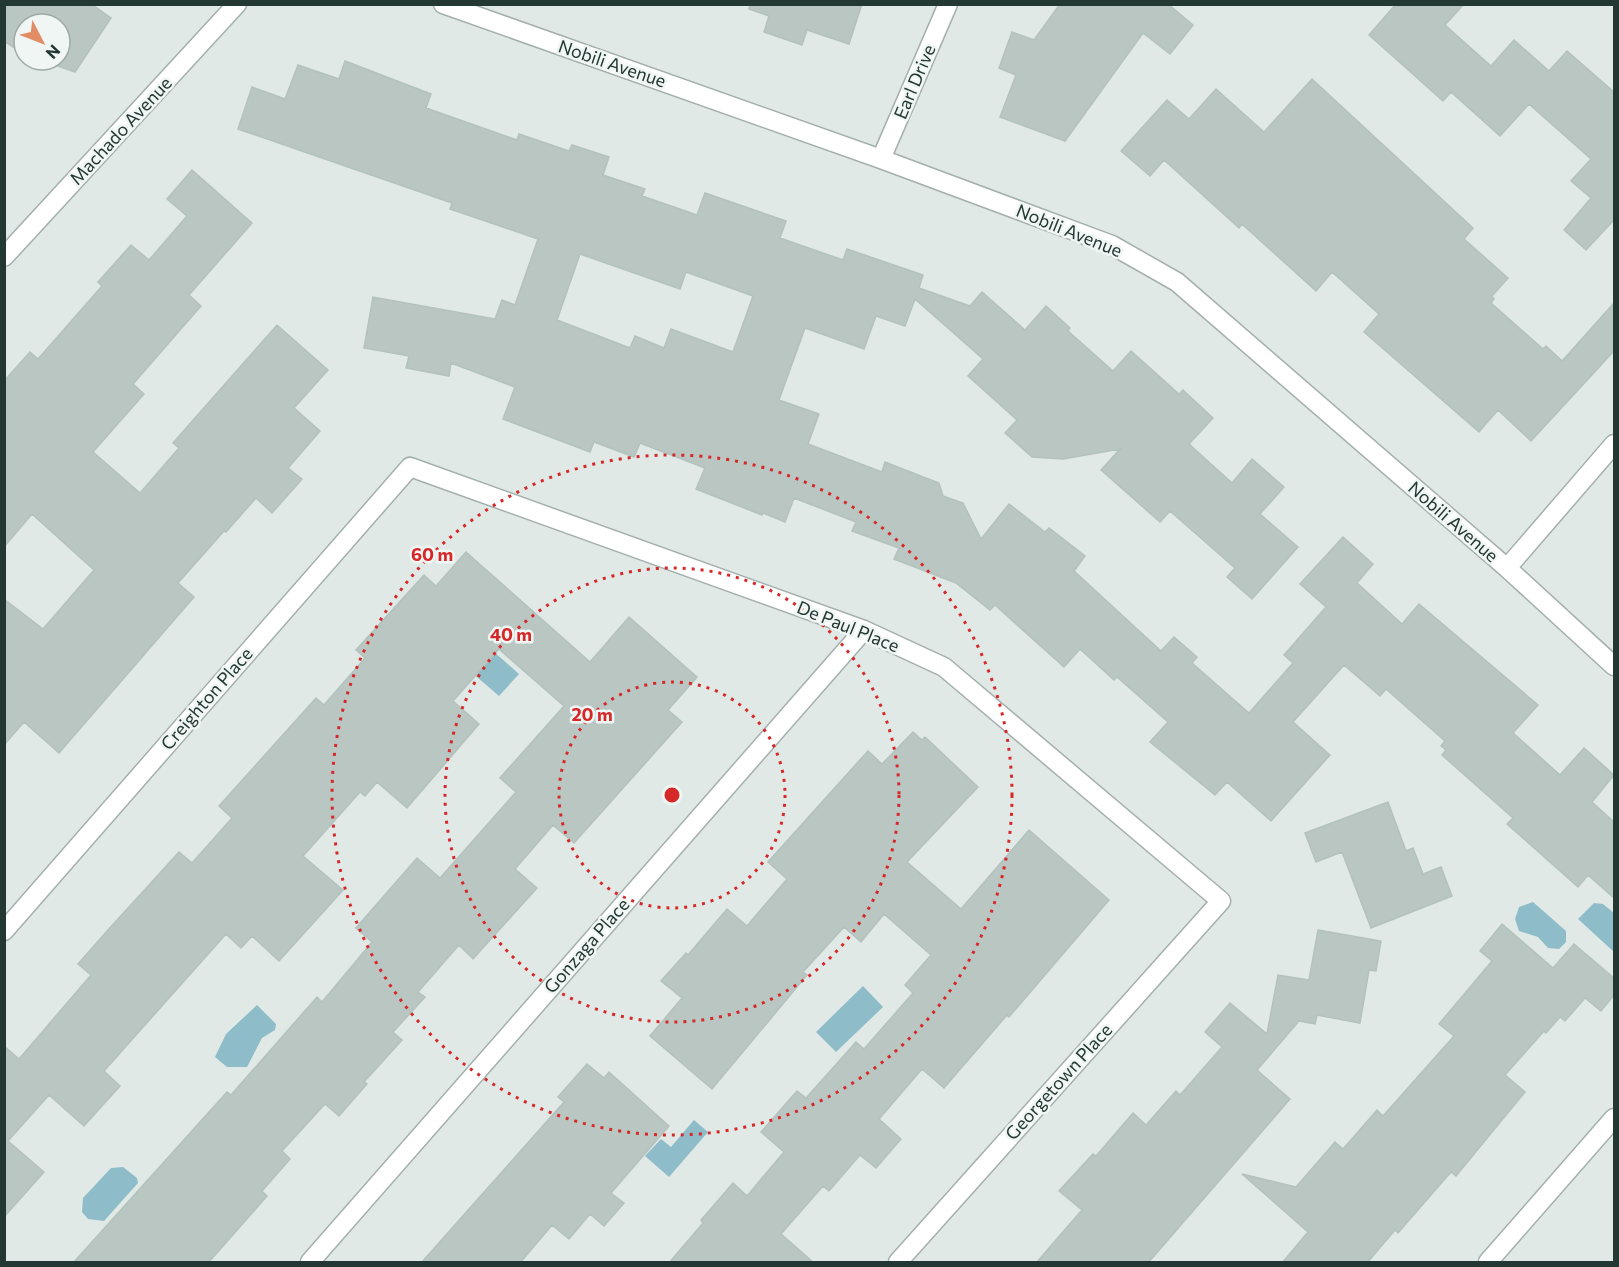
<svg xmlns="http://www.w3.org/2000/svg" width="1619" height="1267" viewBox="0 0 1619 1267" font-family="Commissioner,sans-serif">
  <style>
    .water { fill: #8ebcc9 }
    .building { fill: #b9c6c2; stroke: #b3c2bd; stroke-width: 1.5; fill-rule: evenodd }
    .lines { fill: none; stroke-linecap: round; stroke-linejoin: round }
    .street-casing { stroke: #a4b0ad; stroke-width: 21 }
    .street { stroke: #fff; stroke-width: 18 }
    .ring { fill: none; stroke: #d62828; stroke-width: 3; stroke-dasharray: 3 6 }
    .labels { text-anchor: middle; stroke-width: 5; stroke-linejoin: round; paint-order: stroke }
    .street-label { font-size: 18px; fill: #233733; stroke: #f0f6f3 }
    .centre { fill: #d62828; stroke: #f0f6f3; stroke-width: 3 }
    .ring-label { font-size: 18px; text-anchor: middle; font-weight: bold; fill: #d62828; stroke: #f0f6f3; stroke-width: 5; stroke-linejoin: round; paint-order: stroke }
  </style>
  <rect width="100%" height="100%" fill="#e0e9e6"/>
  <!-- water -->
  <path class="water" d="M 477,637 L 519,674 L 499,696 L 455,658 Z
    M 1533,902 L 1566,931 L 1566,942 L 1559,949 L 1548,948 L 1538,937 L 1519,931 L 1515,919 L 1519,907 Z
    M 1594,903 L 1603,904 L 1614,913 L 1614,952 L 1578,919 Z
    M 863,986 L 883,1007 L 836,1052 L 816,1032 Z
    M 257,1005 L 276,1024 L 275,1030 L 262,1038 L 247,1067 L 227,1067 L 215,1057 L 226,1034 Z
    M 694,1120 L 708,1132 L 669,1177 L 645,1156 L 661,1139 L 671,1147 Z
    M 123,1167 L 137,1178 L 138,1183 L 104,1221 L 88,1219 L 82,1212 L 83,1198 L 111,1168 Z"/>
  <!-- building -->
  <path class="building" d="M 4,4 L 91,4 L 111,18 L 75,72 L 41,60 L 60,60 L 60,24 L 24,24 L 24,54 L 4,41 Z
    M 750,4 L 862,4 L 849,44 L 807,30 L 802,45 L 764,32 L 769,16 L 749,9 Z
    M 1060,4 L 1168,4 L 1193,25 L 1170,54 L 1143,33 L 1065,141 L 1000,117 L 1016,75 L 999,68 L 1012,32 L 1034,40 Z
    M 1396,4 L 1464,4 L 1445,25 L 1491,66 L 1514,40 L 1549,71 L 1567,51 L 1614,92 L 1614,220 L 1586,250 L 1564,230 L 1591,198 L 1571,181 L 1591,159 L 1529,104 L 1500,136 L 1451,92 L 1443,101 L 1369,35 Z
    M 345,61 L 431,94 L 426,108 L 517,140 L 519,134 L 569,151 L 572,145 L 609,157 L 603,175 L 645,189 L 642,196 L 697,215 L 705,193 L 786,221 L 780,238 L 843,260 L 847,249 L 923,275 L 919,288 L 970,306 L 982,292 L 1025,330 L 1046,306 L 1070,328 L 1068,331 L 1113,371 L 1131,351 L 1179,394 L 1183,390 L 1213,418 L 1189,444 L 1232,483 L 1252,459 L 1284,487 L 1260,514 L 1298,547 L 1252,599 L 1227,577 L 1235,568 L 1170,511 L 1160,522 L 1101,470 L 1120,449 L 1063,459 L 1032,457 L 1005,433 L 1017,420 L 968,376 L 983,359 L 915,299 L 905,326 L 876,316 L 864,349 L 805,328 L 779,400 L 819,414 L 808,444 L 882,472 L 885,462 L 939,483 L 943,496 L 963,503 L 981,539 L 1009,504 L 1045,532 L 1049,528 L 1085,556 L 1074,571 L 1161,651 L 1174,637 L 1197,657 L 1192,663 L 1249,713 L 1293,663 L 1284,655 L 1326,607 L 1300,584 L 1343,537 L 1373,564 L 1357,583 L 1402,624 L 1419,604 L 1538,705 L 1513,733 L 1560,775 L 1584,748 L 1614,775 L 1592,802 L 1614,822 L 1614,898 L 1588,875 L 1578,887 L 1507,824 L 1513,818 L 1442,755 L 1446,750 L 1441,746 L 1445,741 L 1386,689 L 1380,696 L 1344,665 L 1293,722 L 1330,755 L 1271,821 L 1227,782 L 1215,795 L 1150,742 L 1168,722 L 1117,677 L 1114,680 L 1080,649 L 1064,667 L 995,605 L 990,610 L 956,583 L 894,559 L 899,548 L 852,531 L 856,522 L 794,498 L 785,522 L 763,513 L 762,515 L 696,489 L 705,468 L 640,443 L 634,457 L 594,442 L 590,452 L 503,419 L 515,387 L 451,363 L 449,376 L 406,368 L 409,356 L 364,348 L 373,297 L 495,319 L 502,300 L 515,305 L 538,239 L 450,209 L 452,203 L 238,129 L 252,87 L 285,99 L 298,65 L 339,79 ZM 580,254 L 680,289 L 686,272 L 753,296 L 733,352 L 671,329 L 664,348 L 635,336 L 630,348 L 557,320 Z
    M 1312,79 L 1473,228 L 1464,239 L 1508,278 L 1492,296 L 1494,299 L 1491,303 L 1543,349 L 1546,346 L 1562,361 L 1614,303 L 1614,351 L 1531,441 L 1498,410 L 1479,432 L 1364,332 L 1379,314 L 1332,272 L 1316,291 L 1242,224 L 1239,228 L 1164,160 L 1150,176 L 1121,151 L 1167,100 L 1189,119 L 1216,89 L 1264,132 Z
    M 192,170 L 252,223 L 189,295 L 201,306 L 133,384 L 144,394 L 93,452 L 140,493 L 179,448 L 173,443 L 277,325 L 328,370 L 294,408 L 320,431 L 288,468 L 302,479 L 272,513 L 256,498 L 226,532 L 224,531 L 178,583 L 194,597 L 59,753 L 24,722 L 4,745 L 4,599 L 43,629 L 94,570 L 32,514 L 4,547 L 4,381 L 30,352 L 38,359 L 102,286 L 98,282 L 131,245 L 149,260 L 187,216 L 167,199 Z
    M 466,552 L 590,662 L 629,617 L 697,677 L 668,710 L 682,722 L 574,843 L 553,825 L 515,869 L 537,888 L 473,959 L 459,945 L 418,992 L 425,997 L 393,1032 L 402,1040 L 364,1082 L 367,1084 L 339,1116 L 325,1104 L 282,1151 L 290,1159 L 262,1191 L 267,1196 L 208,1263 L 73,1263 L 227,1092 L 231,1095 L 317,997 L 322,1002 L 372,942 L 356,928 L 417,858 L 440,878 L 516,792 L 500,778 L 564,706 L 499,649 L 453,701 L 479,724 L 407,808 L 377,782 L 365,796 L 360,792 L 303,856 L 343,890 L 279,961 L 252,936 L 241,948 L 226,934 L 104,1071 L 120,1086 L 84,1126 L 49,1095 L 8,1141 L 44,1172 L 4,1217 L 4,1046 L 19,1059 L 91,975 L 78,964 L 108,930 L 179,852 L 192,863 L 232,818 L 219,806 L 316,698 L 324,705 L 365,658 L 356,650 L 424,575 L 436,586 Z
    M 913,732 L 922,740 L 925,737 L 978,787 L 907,862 L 961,909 L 1029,830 L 1109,900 L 1009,1017 L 1007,1015 L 944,1088 L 922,1069 L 879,1119 L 901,1139 L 876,1168 L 860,1155 L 829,1191 L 823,1186 L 781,1234 L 814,1263 L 669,1263 L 703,1223 L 701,1220 L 733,1183 L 747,1196 L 784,1152 L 761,1132 L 797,1091 L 806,1098 L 856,1042 L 864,1049 L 913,993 L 905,985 L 931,955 L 884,914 L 861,942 L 844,927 L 803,972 L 807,975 L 712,1089 L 650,1036 L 682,998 L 661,981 L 686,953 L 688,955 L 727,909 L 747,926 L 787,879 L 768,862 L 868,751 L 882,764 Z
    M 1388,802 L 1406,851 L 1413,848 L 1423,874 L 1441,867 L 1452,896 L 1371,928 L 1342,852 L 1316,862 L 1305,833 Z
    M 1502,924 L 1553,968 L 1574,944 L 1614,978 L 1614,995 L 1601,1011 L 1585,998 L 1565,1021 L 1560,1017 L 1546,1033 L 1544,1031 L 1505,1075 L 1525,1092 L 1456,1176 L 1451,1172 L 1398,1233 L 1395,1230 L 1367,1263 L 1282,1263 L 1308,1232 L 1242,1174 L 1296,1187 L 1335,1142 L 1343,1149 L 1377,1110 L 1383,1116 L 1454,1036 L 1439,1024 L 1492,961 L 1480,951 Z
    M 1318,930 L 1381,941 L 1376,971 L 1369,970 L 1360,1023 L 1317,1015 L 1315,1024 L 1299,1021 L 1257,1070 L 1290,1099 L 1148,1263 L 1036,1263 L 1082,1210 L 1059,1191 L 1093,1154 L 1096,1156 L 1133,1113 L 1146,1125 L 1176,1091 L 1180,1095 L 1222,1047 L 1205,1032 L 1230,1003 L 1267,1034 L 1278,975 L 1309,980 Z
    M 587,1064 L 604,1078 L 609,1072 L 669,1126 L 611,1193 L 624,1203 L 604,1226 L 590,1214 L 569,1239 L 552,1225 L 520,1263 L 421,1263 L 564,1102 L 558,1097 Z"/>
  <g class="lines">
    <defs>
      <path id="street" d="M 443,4 L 881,159 L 1112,245 L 1177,282 L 1507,568 L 1614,666
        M 881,159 L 948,4
        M 4,257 L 237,4
        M 1507,568 L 1614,444
        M 4,931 L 410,467 L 864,630 L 944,667 L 1221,901 L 898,1262
        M 310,1262 L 864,630
        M 1488,1262 L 1614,1118"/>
    </defs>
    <!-- street casing -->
    <use href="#street" class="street-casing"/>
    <!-- street -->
    <use href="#street" class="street"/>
  </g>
  <!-- distance rings -->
  <g class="ring">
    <circle cx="672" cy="795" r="113"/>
    <circle cx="672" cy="795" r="227"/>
    <circle cx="672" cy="795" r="340"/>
  </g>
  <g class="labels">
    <!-- street labels -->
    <g class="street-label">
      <text transform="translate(612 64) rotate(19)" y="6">Nobili Avenue</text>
      <text transform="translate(915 82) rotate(-67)" y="6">Earl Drive</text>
      <text transform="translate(121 131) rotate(-47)" y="6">Machado Avenue</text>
      <text transform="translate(1069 231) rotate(22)" y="6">Nobili Avenue</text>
      <text transform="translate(1453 522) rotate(41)" y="6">Nobili Avenue</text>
      <text transform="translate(848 627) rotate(22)" y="6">De Paul Place</text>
      <text transform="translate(207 699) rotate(-49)" y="6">Creighton Place</text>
      <text transform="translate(587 946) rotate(-49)" y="6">Gonzaga Place</text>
      <text transform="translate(1059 1082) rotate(-48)" y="6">Georgetown Place</text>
    </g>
  </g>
  <circle cx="672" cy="795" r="9" class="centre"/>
  <g class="ring-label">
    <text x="432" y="561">60 m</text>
    <text x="511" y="641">40 m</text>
    <text x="592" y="721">20 m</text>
  </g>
  <!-- border -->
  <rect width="1619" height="1267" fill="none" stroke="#233733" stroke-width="12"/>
  <!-- north arrow -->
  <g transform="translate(42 42) rotate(132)"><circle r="28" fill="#f0f6f3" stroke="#9eaaa6" stroke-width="1.5"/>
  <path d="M0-4.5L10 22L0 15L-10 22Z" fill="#e28c65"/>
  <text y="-9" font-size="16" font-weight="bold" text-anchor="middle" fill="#233733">N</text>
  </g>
</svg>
